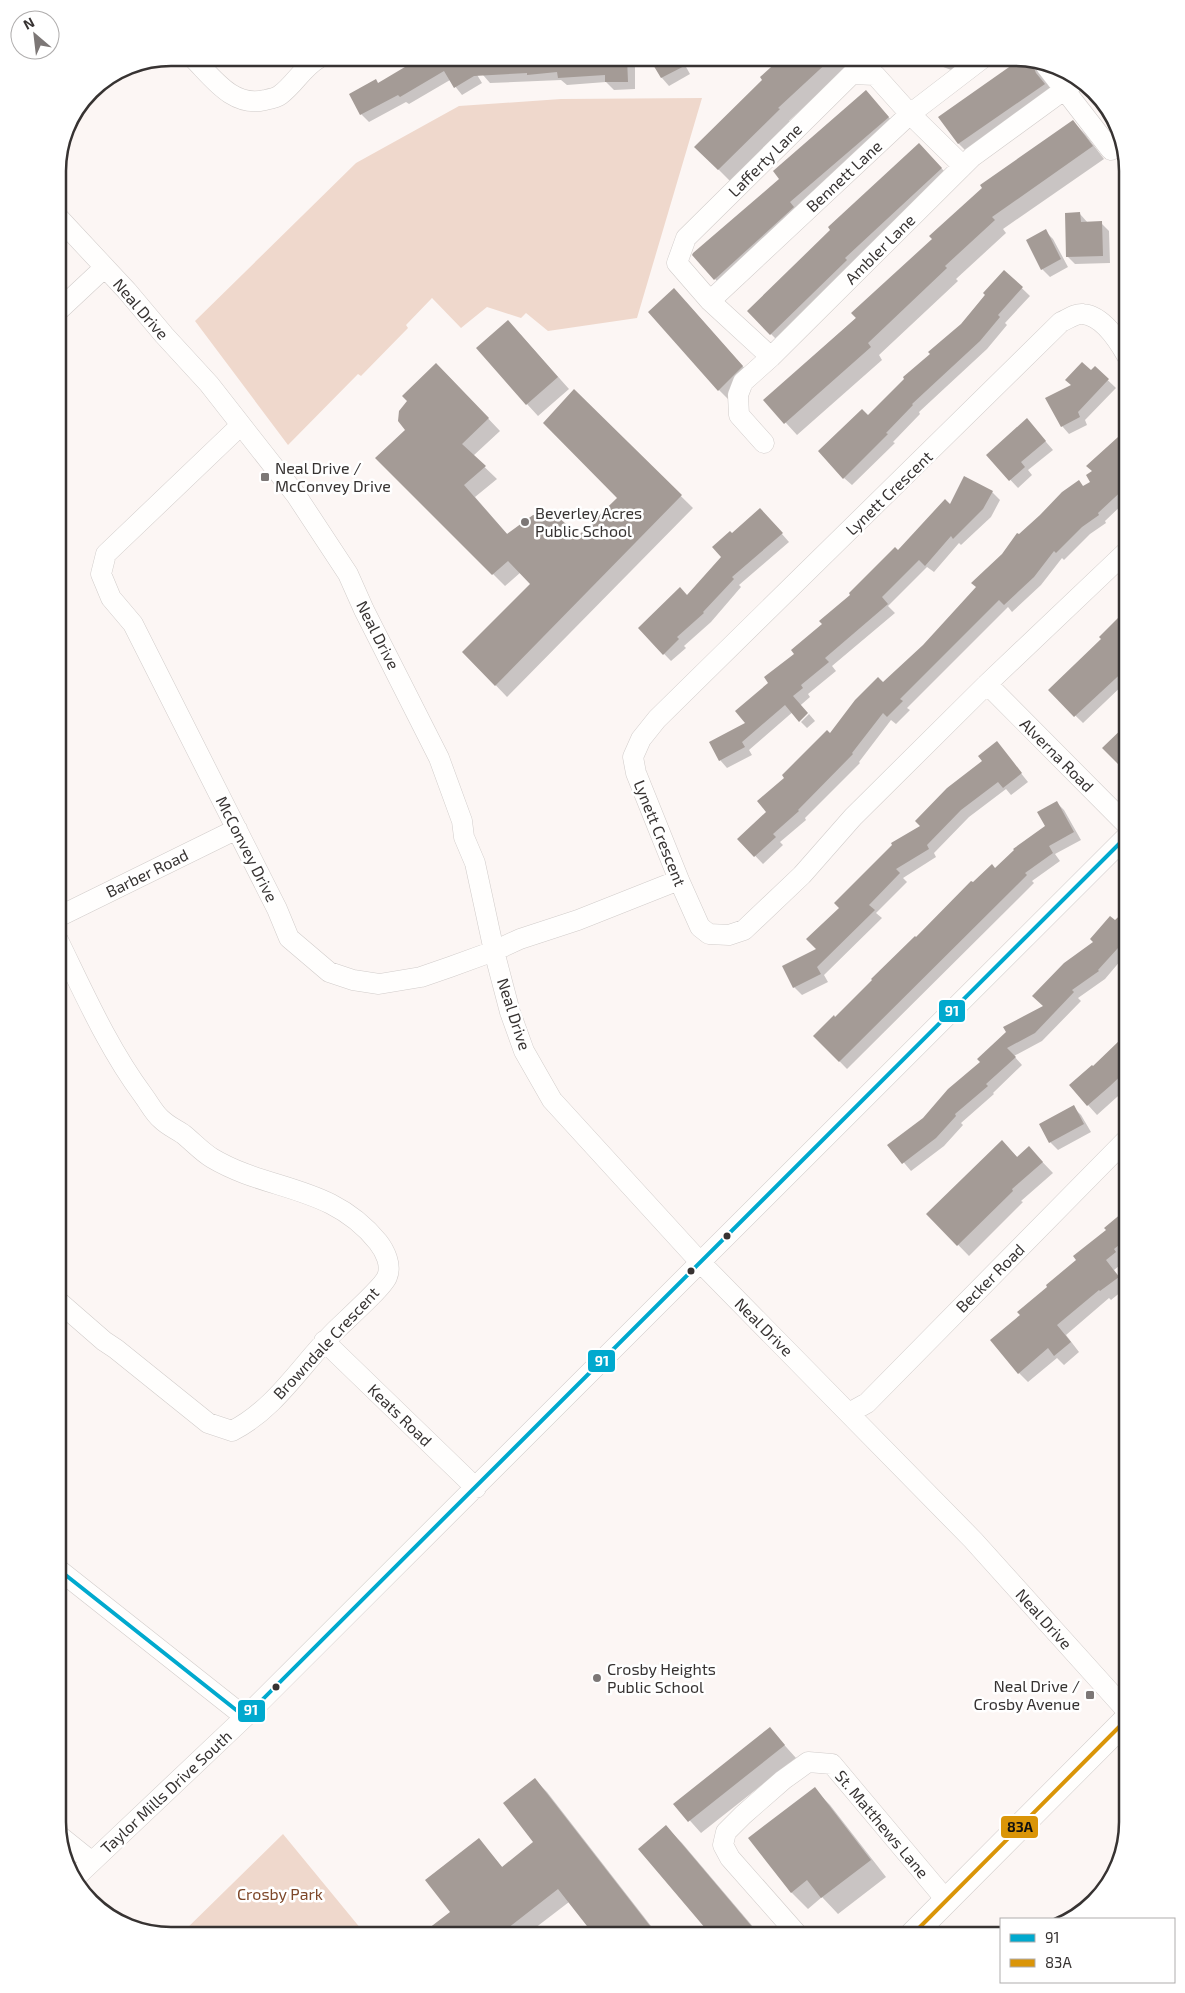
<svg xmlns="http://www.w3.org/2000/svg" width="1185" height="1993" viewBox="0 0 1185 1993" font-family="'Exo 2',sans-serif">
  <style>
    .green { fill: #efd8cc }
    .shadow { fill: #0003 }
    .building { fill: #a49b96 }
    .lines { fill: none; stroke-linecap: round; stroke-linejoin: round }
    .minor-casing { stroke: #d1ccca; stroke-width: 21 }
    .tertiary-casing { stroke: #d1ccca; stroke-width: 26 }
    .minor { stroke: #fffefd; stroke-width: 20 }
    .tertiary { stroke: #fffefd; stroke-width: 25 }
    .bus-1-casing { stroke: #fff; stroke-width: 8 }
    .bus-2-casing { stroke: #fff; stroke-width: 8 }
    .bus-1 { stroke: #00a9ce; stroke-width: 4 }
    .bus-2 { stroke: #da9508; stroke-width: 4 }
    .poi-dot { fill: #7c7776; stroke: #fff; stroke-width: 2 }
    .bus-dot { fill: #373332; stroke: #fff; stroke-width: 2 }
    .labels { text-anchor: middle; stroke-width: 5; stroke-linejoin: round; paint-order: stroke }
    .street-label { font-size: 16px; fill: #373332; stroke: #fff }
    .poi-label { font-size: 16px; fill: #373332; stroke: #fff; text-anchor: start }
    .park-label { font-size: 16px; fill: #7e482a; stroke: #fff }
    .rim { fill: none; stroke: #373332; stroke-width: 2.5 }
    .line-badge { stroke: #fff; stroke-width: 2 }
    .badge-label { font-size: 14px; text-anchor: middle; font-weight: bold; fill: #fff }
    .pale-badge-label { font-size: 14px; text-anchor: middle; font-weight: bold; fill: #111 }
  </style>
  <rect width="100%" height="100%" fill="#fcf6f4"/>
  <!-- green -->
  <path class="green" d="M 702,98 L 637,318 L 548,331 L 526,313 L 521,318 L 487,307 L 461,328 L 432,298 L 406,325 L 408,328 L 361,376 L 358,374 L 288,445 L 195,321 L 356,163 L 459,106 L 561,99 Z
    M 283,1834 L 366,1935 L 180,1935 Z"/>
  <!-- shadow -->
  <path class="shadow" d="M 443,58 L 467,58 L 482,83 L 462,95 L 450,80 L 409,104 L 406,102 L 369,122 L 361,114 L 378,84 L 419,60 L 427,67 Z
    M 482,58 L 635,58 L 635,89 L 614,90 L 606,82 L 567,85 L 561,80 L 490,83 L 483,75 Z
    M 651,58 L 681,58 L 690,74 L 669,86 L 662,78 Z
    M 782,58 L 840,58 L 848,66 L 789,121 L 791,122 L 730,181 L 696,147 L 764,80 L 762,77 Z
    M 919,58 L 970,58 L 954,71 Z
    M 1023,59 L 1032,61 L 1039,68 L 1056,96 L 971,156 L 959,144 L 940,117 Z
    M 866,92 L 902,132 L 729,293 L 715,279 L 781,179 Z
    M 1073,122 L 1085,134 L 1104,159 L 1003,229 L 1006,233 L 956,279 L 958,281 L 879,355 L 882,360 L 797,435 L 765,400 Z
    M 933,159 L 955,183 L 785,348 L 748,311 Z
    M 1080,214 L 1088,223 L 1101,223 L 1109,231 L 1110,263 L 1075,264 L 1067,256 Z
    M 1045,231 L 1053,239 L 1068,267 L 1050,277 L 1042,269 Z
    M 1127,255 L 1127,273 L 1126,272 Z
    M 1004,271 L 1030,296 L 1005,323 L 1007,325 L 987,349 L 919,412 L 920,414 L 893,442 L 895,443 L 852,485 L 844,478 L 868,417 L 962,324 Z
    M 686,302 L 754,379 L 731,402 L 719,390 Z
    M 520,334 L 569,389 L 538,416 L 527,404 Z
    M 1095,368 L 1116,388 L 1085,420 L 1087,425 L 1069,434 L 1062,426 L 1091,372 Z
    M 448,376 L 500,431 L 473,456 L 497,479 L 475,497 L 508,535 L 579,537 L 619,498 L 574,391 L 693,508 L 507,697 L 464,652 L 531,584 L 521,572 L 505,586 L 377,458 L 407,430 Z
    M 1027,420 L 1053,450 L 1028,470 L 1032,475 L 1018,488 L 987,455 Z
    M 1127,432 L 1127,500 L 1105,521 L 1106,523 L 1090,534 L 1064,560 L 1062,558 L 1041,585 L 1012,612 L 1008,607 L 907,708 L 910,710 L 896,724 L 891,720 L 859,762 L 860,763 L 805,818 L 806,820 L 780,842 L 783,845 L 763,864 L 739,839 L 768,812 L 786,778 L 923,646 L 978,587 L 1019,536 L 1092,482 Z
    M 992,492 L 1000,500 L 991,517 L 961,545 L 959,543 L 934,572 L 927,567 L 888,606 L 895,613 L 832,666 L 836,671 L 808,694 L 810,697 L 749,750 L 752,755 L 727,768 L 720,760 L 747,723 L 770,684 L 824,624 L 898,552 L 950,506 Z
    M 767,517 L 789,542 L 739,585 L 741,587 L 711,622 L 684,646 L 686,648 L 671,661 L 639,628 L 687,596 L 723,557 L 732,534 Z
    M 1127,613 L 1127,681 L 1083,723 L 1049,690 L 1103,639 Z
    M 809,714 L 815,721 L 807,728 L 801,722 Z
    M 997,743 L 1028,782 L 1011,795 L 1006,789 L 969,817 L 934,853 L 936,857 L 903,878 L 907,882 L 876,913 L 882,918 L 824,975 L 828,982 L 802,995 L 794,987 L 784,967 L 818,949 L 922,826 L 984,761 Z
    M 1057,803 L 1064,810 L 1081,840 L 1055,854 L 1060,861 L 1032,881 L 1034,883 L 847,1069 L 815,1036 L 835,1018 L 973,884 L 996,870 L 1046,826 Z
    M 1127,910 L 1127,953 L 1105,979 L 1078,998 L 1081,1001 L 1042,1041 L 1014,1056 L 1022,1065 L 993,1093 L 994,1094 L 961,1123 L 963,1125 L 944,1146 L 911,1171 L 889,1145 L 923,1119 L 1045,1007 L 1095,943 Z
    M 1127,1042 L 1127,1088 L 1097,1115 L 1070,1085 Z
    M 1073,1107 L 1081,1115 L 1091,1132 L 1058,1150 L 1050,1142 Z
    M 1002,1141 L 1018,1158 L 1029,1148 L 1053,1173 L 1021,1201 L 1023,1202 L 969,1256 L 928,1214 Z
    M 1127,1210 L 1127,1255 L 1122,1259 L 1124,1262 L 1114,1270 L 1127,1287 L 1111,1300 L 1109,1298 L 1066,1335 L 1079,1352 L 1064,1365 L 1057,1358 L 1028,1382 L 1019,1373 L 1022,1315 Z
    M 770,1729 L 796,1758 L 701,1833 L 675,1804 Z
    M 535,1780 L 547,1792 L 658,1935 L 595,1935 L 569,1902 L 526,1935 L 429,1935 L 427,1932 L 452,1912 L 479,1840 L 503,1868 L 535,1843 Z
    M 814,1789 L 830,1805 L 886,1877 L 838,1914 L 822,1897 L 808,1909 L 792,1893 L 750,1838 Z
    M 666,1827 L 682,1843 L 760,1935 L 712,1935 L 640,1849 Z"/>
  <!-- building -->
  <path class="building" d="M 420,58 L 425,67 L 437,60 L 435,58 L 627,58 L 628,82 L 605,82 L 605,75 L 558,78 L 557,72 L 527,75 L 527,73 L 474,76 L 454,88 L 444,71 L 400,97 L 398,95 L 360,115 L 349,94 L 376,79 L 378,83 Z
    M 649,58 L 700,58 L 661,78 Z
    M 781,58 L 832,58 L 778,108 L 780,109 L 718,170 L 694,147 L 762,80 L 760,77 Z
    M 1022,58 L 1031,61 L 1036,73 L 1045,84 L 958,144 L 938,117 Z
    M 866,90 L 889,117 L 790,202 L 794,207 L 714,280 L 692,255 L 693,253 L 779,179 L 773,171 Z
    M 1073,120 L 1093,146 L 992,217 L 995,220 L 945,266 L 947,268 L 868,343 L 871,347 L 784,424 L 763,400 L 856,318 L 851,313 L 932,239 L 929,236 L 982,188 L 980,185 Z
    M 919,143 L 942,168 L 845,258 L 847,260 L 770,335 L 747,311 L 830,230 L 828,227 Z
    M 1080,212 L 1081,222 L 1102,221 L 1103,256 L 1066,257 L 1065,213 Z
    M 1046,229 L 1061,259 L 1041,270 L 1026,240 Z
    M 1004,270 L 1023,287 L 998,315 L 1000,317 L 980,341 L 912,404 L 913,405 L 886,433 L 888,434 L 843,479 L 818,451 L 862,409 L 868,415 L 904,379 L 903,377 L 930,354 L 928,352 L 961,324 L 985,295 L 983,293 Z
    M 674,288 L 743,366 L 718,391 L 648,312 Z
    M 508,320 L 558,377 L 526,405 L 476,348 Z
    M 1082,362 L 1091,370 L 1095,366 L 1109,379 L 1078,412 L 1080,417 L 1061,427 L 1045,398 L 1071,385 L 1065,380 Z
    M 436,363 L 489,418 L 462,444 L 486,466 L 464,485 L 507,534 L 533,515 L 559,518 L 579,535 L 617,498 L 543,423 L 574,389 L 682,495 L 495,686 L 462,652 L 530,584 L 508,561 L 492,575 L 375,458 L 405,430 L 398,421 L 399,411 L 407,401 L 402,396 Z
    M 1027,418 L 1046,441 L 1021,462 L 1025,467 L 1009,481 L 986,455 Z
    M 1128,428 L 1128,485 L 1098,513 L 1099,515 L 1082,527 L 1056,553 L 1054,551 L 1034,577 L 1004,605 L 999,600 L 900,699 L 903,701 L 887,717 L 883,713 L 852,753 L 853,754 L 798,810 L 799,811 L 773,834 L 776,837 L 754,857 L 737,839 L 766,812 L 757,801 L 784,778 L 782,775 L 827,730 L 830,733 L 855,700 L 878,677 L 883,682 L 923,645 L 976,587 L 971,583 L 1002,554 L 1017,533 L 1019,534 L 1040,515 L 1062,492 L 1079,480 L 1083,486 L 1090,482 L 1086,475 L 1092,471 L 1086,466 Z
    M 964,476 L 993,491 L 983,509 L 953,539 L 951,536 L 925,566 L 919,560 L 882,597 L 888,604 L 825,658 L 829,662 L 801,685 L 803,688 L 793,696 L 808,713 L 799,722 L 785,705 L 742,742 L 745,747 L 719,761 L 709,742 L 745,723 L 735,711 L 768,683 L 764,677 L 794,654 L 791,650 L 822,624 L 819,621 L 850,595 L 849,593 L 895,547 L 898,550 L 945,499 L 950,504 Z
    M 760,508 L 783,533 L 732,577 L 734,579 L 703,612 L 704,613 L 677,637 L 679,639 L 663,655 L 638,628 L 680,587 L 687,595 L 721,557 L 712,547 L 730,531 L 732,533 Z
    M 1120,616 L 1128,623 L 1128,667 L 1074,717 L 1048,690 L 1101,639 L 1099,637 Z
    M 1128,723 L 1128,774 L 1102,748 Z
    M 997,741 L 1022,773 L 1003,788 L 998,782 L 961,810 L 927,845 L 929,849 L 896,869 L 900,873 L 869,905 L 875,910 L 817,967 L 821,974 L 793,988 L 782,966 L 816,949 L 806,939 L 839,908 L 834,903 L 892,845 L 891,843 L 920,826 L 915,821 L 947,788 L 982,761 L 978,756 Z
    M 1057,801 L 1074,832 L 1049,846 L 1053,853 L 1025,873 L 1027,875 L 839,1062 L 813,1036 L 834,1015 L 835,1017 L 872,980 L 871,979 L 915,936 L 916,937 L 971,881 L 973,882 L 992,864 L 995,868 L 1014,850 L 1013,849 L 1045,826 L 1037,812 Z
    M 1128,908 L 1128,937 L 1098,970 L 1099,971 L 1072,990 L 1074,992 L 1035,1033 L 1007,1048 L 1016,1057 L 986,1084 L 988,1086 L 955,1114 L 956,1116 L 936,1138 L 902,1164 L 887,1145 L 923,1118 L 948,1089 L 980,1062 L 977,1059 L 1006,1032 L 1003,1027 L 1043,1006 L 1032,996 L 1064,963 L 1093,942 L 1090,939 L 1110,916 L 1115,920 Z
    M 1120,1040 L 1128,1047 L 1128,1069 L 1110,1086 L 1087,1106 L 1069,1085 L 1092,1065 L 1093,1066 Z
    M 1074,1105 L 1084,1124 L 1049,1143 L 1039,1124 Z
    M 1002,1140 L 1017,1157 L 1029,1146 L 1043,1162 L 1012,1189 L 1013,1191 L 957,1246 L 926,1214 Z
    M 1128,1208 L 1128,1238 L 1114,1249 L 1116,1252 L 1106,1260 L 1119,1277 L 1100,1291 L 1099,1290 L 1057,1325 L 1071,1342 L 1054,1356 L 1048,1348 L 1018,1374 L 990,1340 L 1020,1315 L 1017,1312 L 1047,1287 L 1046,1285 L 1076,1260 L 1073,1256 L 1106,1230 L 1104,1228 Z
    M 770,1727 L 785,1745 L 688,1822 L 673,1804 Z
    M 535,1778 L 657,1935 L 594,1935 L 558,1889 L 499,1935 L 420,1935 L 450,1912 L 425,1880 L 479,1838 L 502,1867 L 533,1842 L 503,1803 Z
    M 815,1787 L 871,1860 L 821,1898 L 807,1880 L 791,1893 L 748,1838 Z
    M 666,1825 L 759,1935 L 711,1935 L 638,1849 Z"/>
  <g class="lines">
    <defs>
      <path id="minor" d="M 193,58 C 213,78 233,108 265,100 C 270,99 276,98 280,95 C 295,84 303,67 319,58
        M 1046,66 L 1111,150
        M 58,217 L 127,291 L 164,335 L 209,384 L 296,495 L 348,574 L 364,610 L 439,758 L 462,821 L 464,837 L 475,863 L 494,951 L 510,1012 L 524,1051 L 552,1100 L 700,1262 L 973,1540 L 1127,1711
        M 710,301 L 910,114 L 983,58
        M 58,311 L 104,268
        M 771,357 L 710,301 L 677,263 L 686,238 L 852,74 L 875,75 L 910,114 L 963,166
        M 241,425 L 106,554 L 101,574 L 111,598 L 133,624 L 277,909 L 289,938 L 329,972 L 353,980 L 379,984 L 421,977 L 450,967 L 494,951 L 520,939 L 578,920 L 679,880
        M 764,443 L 739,415 L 738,395 L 743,382 L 771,357 L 972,157 L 1079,79
        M 1127,551 L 987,684 L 853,817 L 802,875 L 744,930 L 729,935 L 709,934 L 700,927 L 679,880 L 636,773 L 633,757 L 641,739 L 657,719 L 1061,322 C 1068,319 1076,313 1083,314 C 1103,316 1118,340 1127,356
        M 987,684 L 1127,825
        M 58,917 L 237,829
        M 58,1301 L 104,1341 L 116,1349 L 208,1423 L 232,1431 C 276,1409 303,1362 337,1329 C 346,1320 383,1287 387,1277 C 392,1265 385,1251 378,1242 C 331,1184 269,1192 212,1158 C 202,1152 193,1142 183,1134 C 176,1129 168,1126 161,1119 C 154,1113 149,1103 143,1095 C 108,1048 84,993 58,940
        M 324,1341 L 476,1488
        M 849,1413 L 867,1403 L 1127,1139
        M 58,1569 L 245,1717
        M 61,1837 L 92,1862
        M 75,1878 L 245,1717 L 1127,836
        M 798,1935 L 730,1858 L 723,1845 L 726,1832 L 743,1815 L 783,1780 L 808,1762 L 832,1764 L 947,1901"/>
      <path id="tertiary" d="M 912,1935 L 1127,1719"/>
    </defs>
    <!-- minor casing -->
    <use href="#minor" class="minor-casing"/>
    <!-- tertiary casing -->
    <use href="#tertiary" class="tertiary-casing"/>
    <!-- minor -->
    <use href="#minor" class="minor"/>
    <!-- tertiary -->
    <use href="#tertiary" class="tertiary"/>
    <defs>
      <path id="bus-1" d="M 58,1569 L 245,1717 L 1127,836"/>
      <path id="bus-2" d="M 912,1935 L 1127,1719"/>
    </defs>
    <!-- bus-1 casing -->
    <use href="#bus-1" class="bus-1-casing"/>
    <!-- bus-2 casing -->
    <use href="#bus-2" class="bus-2-casing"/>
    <!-- bus-1 -->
    <use href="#bus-1" class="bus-1"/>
    <!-- bus-2 -->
    <use href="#bus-2" class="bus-2"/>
  </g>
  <!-- markers -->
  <g class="poi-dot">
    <rect x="260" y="472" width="10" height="10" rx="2.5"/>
    <circle cx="525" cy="522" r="5"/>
    <circle cx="597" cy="1678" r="5"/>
    <rect x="1085" y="1690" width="10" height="10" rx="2.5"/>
  </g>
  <g class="bus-dot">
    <circle cx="727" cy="1236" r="4.5"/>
    <circle cx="691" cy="1271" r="4.5"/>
    <circle cx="276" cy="1687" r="4.5"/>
  </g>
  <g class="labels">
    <!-- street labels -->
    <g class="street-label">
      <text transform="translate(765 160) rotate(-45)" y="6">Lafferty Lane</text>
      <text transform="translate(844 176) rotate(-43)" y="6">Bennett Lane</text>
      <text transform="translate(880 249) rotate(-45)" y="6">Ambler Lane</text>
      <text transform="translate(141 309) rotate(49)" y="6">Neal Drive</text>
      <text transform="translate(889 493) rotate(-44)" y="6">Lynett Crescent</text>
      <text transform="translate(378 635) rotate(63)" y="6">Neal Drive</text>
      <text transform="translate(1057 755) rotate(45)" y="6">Alverna Road</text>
      <text transform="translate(660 833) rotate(68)" y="6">Lynett Crescent</text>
      <text transform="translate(247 849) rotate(63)" y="6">McConvey Drive</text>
      <text transform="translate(147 873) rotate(-26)" y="6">Barber Road</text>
      <text transform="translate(514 1014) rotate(72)" y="6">Neal Drive</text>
      <text transform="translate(990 1278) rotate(-45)" y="6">Becker Road</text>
      <text transform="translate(764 1327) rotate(45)" y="6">Neal Drive</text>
      <text transform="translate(326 1343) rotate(-47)" y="6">Browndale Crescent</text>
      <text transform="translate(400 1415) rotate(44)" y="6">Keats Road</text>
      <text transform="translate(1044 1619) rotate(48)" y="6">Neal Drive</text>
      <text transform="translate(166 1792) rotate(-43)" y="6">Taylor Mills Drive South</text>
      <text transform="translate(882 1824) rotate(50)" y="6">St. Matthews Lane</text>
    </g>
    <!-- poi labels -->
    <g class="poi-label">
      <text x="275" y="474">Neal Drive /<tspan x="275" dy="18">McConvey Drive</tspan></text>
      <text x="535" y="519">Beverley Acres<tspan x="535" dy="18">Public School</tspan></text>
      <text x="607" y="1675">Crosby Heights<tspan x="607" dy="18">Public School</tspan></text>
      <text x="1080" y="1692" text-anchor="end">Neal Drive /<tspan x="1080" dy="18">Crosby Avenue</tspan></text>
    </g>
    <!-- park labels -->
    <g class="park-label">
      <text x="280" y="1900">Crosby Park</text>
    </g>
  </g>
  <!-- crop -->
  <path d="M0 0H1185V1993H0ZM171 66H1014A105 105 0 0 1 1119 171V1822A105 105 0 0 1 1014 1927H171A105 105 0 0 1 66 1822V171A105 105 0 0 1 171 66Z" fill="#fff" fill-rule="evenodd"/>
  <path class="rim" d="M171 66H1014A105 105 0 0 1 1119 171V1822A105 105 0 0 1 1014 1927H171A105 105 0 0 1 66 1822V171A105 105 0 0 1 171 66Z"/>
  <g class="line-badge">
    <rect x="938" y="999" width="28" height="24" rx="5" fill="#00a9ce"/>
    <rect x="587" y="1349" width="29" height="24" rx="5" fill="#00a9ce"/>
    <rect x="237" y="1699" width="29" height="24" rx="5" fill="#00a9ce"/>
    <rect x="1000" y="1815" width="39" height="24" rx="5" fill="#da9508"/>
  </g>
  <g class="badge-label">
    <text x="952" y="1016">91</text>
    <text x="602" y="1366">91</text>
    <text x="251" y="1715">91</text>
  </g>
  <g class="pale-badge-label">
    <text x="1020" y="1832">83A</text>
  </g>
  <!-- legend -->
  <rect x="1000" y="1918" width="175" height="65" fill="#ffffff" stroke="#afadad"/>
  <rect x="1010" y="1934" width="25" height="8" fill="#00a9ce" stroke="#afadad"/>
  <text x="1045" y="1943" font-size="15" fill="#373332">91</text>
  <rect x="1010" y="1959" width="25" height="8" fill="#da9508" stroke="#afadad"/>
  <text x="1045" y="1968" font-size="15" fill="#373332">83A</text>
  <!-- north arrow -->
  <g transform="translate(35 35) rotate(332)"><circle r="24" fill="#ffffff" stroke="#afadad"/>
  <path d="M0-4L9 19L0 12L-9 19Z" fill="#7c7776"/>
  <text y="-8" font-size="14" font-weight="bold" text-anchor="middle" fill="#373332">N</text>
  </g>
</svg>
